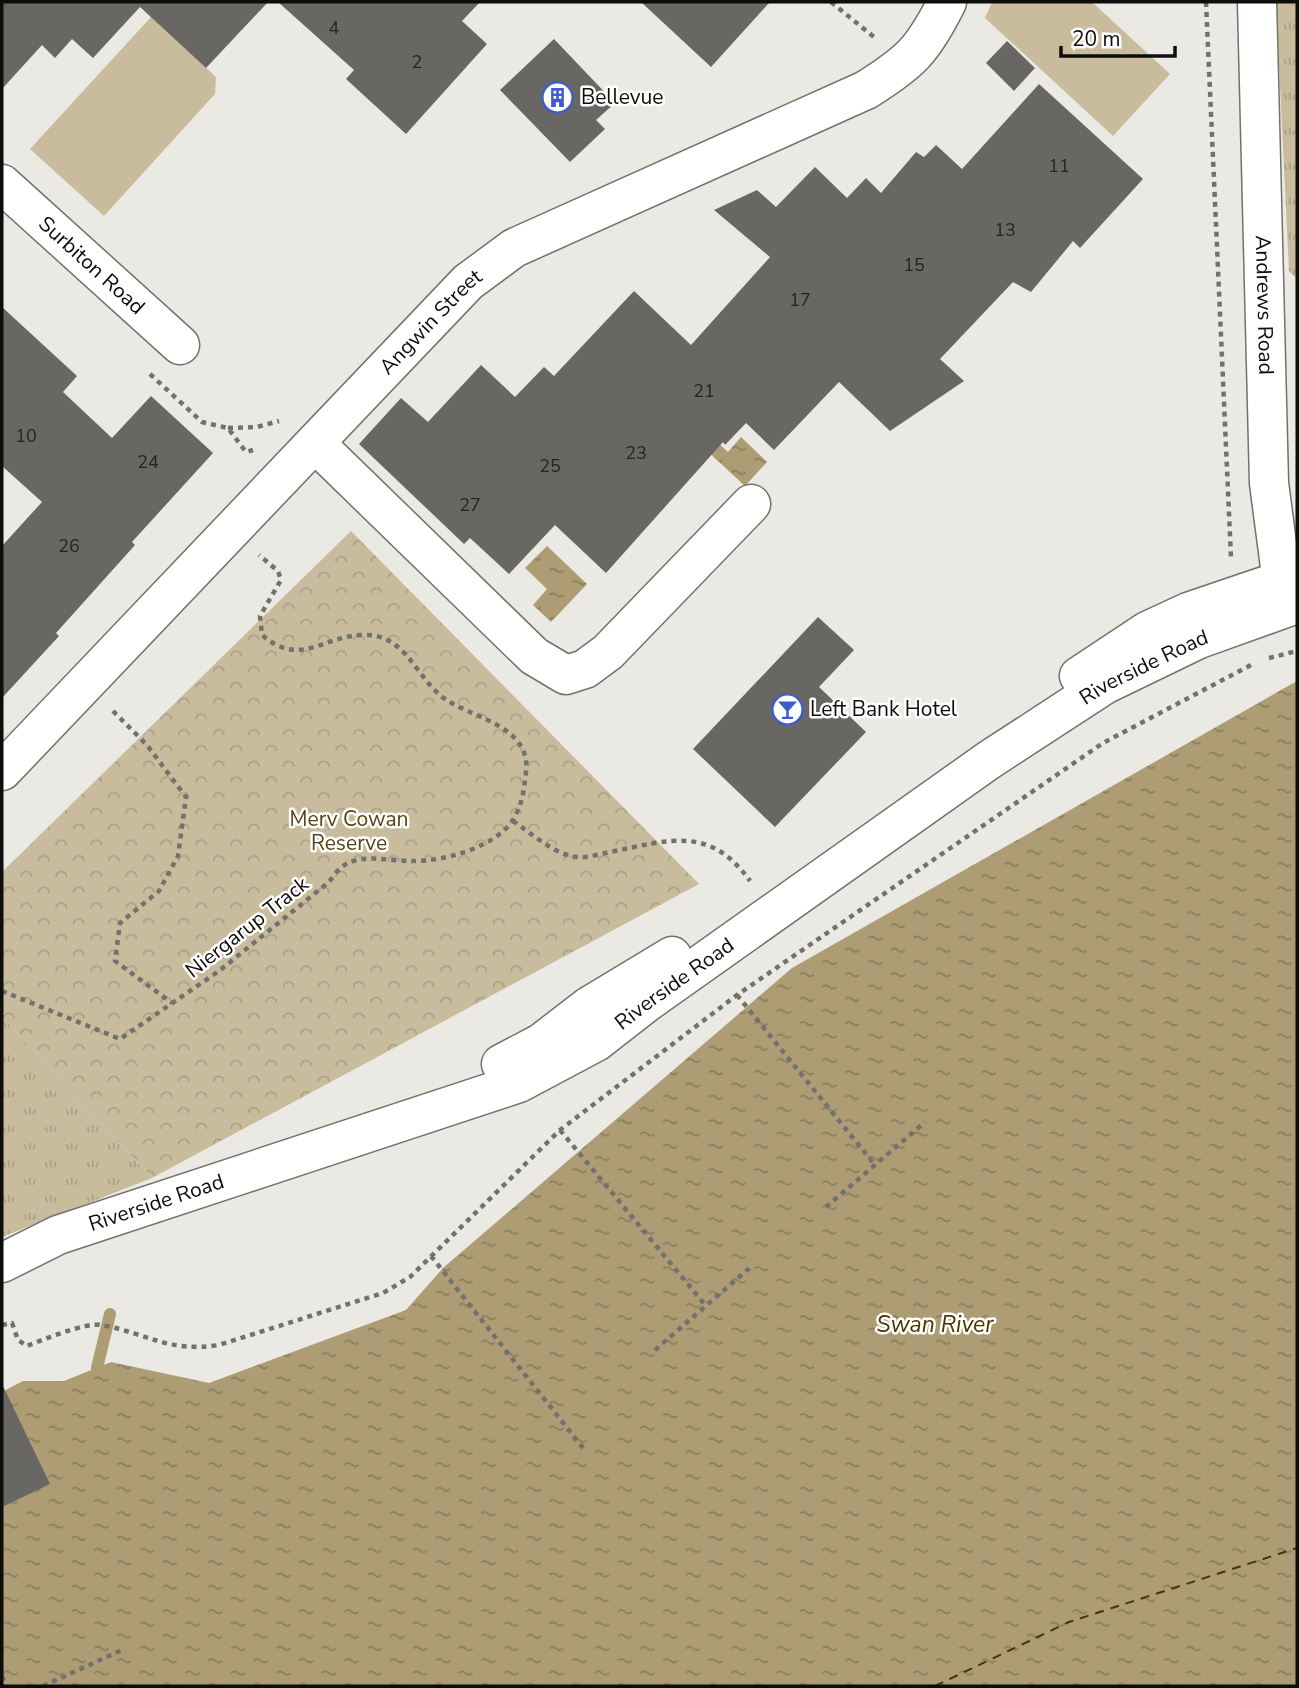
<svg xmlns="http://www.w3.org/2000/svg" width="1299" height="1688" viewBox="0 0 1299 1688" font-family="'Nunito Sans',sans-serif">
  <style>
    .grass { fill: url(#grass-tufts) }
    .park { fill: url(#park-crowns) }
    .pitch { fill: #c9bc9d }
    .water { fill: url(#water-ripples) }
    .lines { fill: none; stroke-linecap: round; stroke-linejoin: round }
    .stream { stroke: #ad9c74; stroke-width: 12 }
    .ferry { stroke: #483600; stroke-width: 2; stroke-dasharray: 9 7; stroke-linecap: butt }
    .building { fill: #696763 }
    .minor-casing { stroke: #73716c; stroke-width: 41 }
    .path { stroke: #72716d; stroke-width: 4.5; stroke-dasharray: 5 5; stroke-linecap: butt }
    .minor { stroke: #fff; stroke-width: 38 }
    .labels { text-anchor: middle; stroke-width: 5; stroke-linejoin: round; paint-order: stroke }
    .number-label { font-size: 18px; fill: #242421 }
    .poi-label { font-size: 21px; fill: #0d0d0b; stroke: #fff; text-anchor: start }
    .street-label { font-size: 21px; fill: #0d0d0b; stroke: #fff }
    .park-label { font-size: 21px; fill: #554311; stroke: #fff }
    .water-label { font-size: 23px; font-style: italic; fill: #483600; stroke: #fff }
  </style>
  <defs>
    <pattern id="grass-tufts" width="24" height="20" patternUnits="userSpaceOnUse" patternTransform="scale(1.75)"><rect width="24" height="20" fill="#c9bc9d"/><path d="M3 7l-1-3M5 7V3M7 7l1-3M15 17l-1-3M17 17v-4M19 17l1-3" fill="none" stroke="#aba086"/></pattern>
    <pattern id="park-crowns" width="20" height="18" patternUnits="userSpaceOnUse" patternTransform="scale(1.75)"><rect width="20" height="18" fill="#c9bc9d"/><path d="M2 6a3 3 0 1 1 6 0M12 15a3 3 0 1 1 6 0" fill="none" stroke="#aba086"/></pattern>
    <pattern id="water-ripples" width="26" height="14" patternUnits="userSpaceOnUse" patternTransform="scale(1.75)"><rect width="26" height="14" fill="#ad9c74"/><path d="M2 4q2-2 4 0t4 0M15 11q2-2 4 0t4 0" fill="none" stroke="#8b7e5d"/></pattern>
  </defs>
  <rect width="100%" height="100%" fill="#ebe9e3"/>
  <!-- grass -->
  <path class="grass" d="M 1276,2 L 1297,2 L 1297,279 L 1289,271 Z
    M 2,1017 L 152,1178 L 2,1237 Z"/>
  <!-- park -->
  <path class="park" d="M 351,531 L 699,884 L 152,1178 L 2,1017 L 2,872 Z"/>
  <!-- pitch -->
  <path class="pitch" d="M 992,2 L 1092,2 L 1170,74 L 1113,136 L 985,18 Z
    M 151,17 L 216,77 L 215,94 L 104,216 L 30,149 Z"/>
  <!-- water -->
  <path class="water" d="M 741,437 L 767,462 L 745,486 L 705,449 L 714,439 L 728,452 Z
    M 547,546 L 587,584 L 551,622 L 533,605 L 547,589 L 525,568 Z
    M 1297,681 L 1297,1686 L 2,1686 L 2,1392 L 23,1381 L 64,1381 L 111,1362 L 209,1383 L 406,1310 L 443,1268 L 792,968 Z"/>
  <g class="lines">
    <!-- stream -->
    <path class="stream" d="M 97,1368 L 110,1314"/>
    <!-- ferry -->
    <path class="ferry" d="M 935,1686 L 1069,1622 L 1297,1548"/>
  </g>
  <!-- building -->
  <path class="building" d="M 2,2 L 268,2 L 206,68 L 140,7 L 93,58 L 72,39 L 55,58 L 42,45 L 2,89 Z
    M 278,2 L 480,2 L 462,21 L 487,44 L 406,134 L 346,79 L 354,70 Z
    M 641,2 L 770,2 L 711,67 Z
    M 554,39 L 615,103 L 596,120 L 605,129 L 570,162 L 500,90 Z
    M 1007,41 L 1035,68 L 1014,91 L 986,63 Z
    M 1039,84 L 1143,179 L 1080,248 L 1073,241 L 1031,292 L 1013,282 L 940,359 L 964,381 L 890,431 L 839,382 L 774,450 L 746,423 L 725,445 L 723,442 L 606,573 L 555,525 L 509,574 L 470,538 L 464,544 L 359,444 L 401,398 L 428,422 L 481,365 L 515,397 L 544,367 L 554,376 L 634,291 L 691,345 L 770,257 L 714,210 L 757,190 L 776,207 L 815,167 L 847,198 L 866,178 L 881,193 L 916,152 L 924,157 L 936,145 L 962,169 Z
    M 2,307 L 77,376 L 63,392 L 112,438 L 151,396 L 213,453 L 132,542 L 135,545 L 56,633 L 59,636 L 2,698 L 2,546 L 42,502 L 2,466 Z
    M 818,617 L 854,650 L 819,687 L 866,732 L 775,827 L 693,749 Z
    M 2,1384 L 50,1484 L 2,1507 Z"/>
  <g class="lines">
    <defs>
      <g id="minor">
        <path id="s1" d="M 1257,2 L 1269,483 L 1285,605"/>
        <path id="s2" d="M 2,184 L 180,345"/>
        <path d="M 316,444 L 534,656 L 566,675 L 585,669 L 608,652 L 751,504"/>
        <path d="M 1079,676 L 1147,631 L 1188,612 L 1297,575"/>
        <path id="s3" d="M 2,771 L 468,282 L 514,248 L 866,90 C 911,62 923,50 947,2"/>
        <path d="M 501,1064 L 541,1043 L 589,1006 L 672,956"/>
        <path id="s4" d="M 2,1263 L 58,1235 L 519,1083 L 596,1042 L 646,1003 L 989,760 L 1104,685 L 1199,639 L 1297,604"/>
      </g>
    </defs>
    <!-- minor casing -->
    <use href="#minor" class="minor-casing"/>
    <!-- path -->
    <path class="path" d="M 831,2 L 874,37
      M 1206,2 L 1231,558
      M 150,374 L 202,422 L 228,428 L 246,452 L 253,450
      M 228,428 L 257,427 L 279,421
      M 1269,658 L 1297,651
      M 113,711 L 147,745 L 186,797 L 178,856 L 159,891 L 120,923 L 115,961 L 172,1003
      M 513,821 C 531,833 556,856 578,857 C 588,858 600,854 610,852 C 670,840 710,825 750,881
      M 2,991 L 120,1039 L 219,971 L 329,882 C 333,877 338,869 343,866 C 362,853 389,861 411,861 C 442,862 498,847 514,818 C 523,803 524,788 526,772 C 532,724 466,717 441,696 C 415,674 404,635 366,635 C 323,634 302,669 262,635 L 260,616 L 281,580 L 278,571 L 259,555
      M 737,995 L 875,1165
      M 560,1130 L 706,1306
      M 826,1207 L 925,1122
      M 431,1256 L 583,1448
      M 2,1325 L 12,1323 L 18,1340 L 27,1346 C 42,1340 86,1322 101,1325 C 147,1333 168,1353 219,1345 L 383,1293 L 410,1277 L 560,1130 L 737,995 L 1103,743 L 1251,665
      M 655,1350 L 753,1265
      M 2,1676 L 6,1686
      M 43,1686 L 122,1650"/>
    <!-- minor -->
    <use href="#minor" class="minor"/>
  </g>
  <!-- icons -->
  <defs>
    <symbol id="building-ring" viewBox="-11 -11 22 22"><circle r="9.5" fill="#fff" stroke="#3d5cce" stroke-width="1.5"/><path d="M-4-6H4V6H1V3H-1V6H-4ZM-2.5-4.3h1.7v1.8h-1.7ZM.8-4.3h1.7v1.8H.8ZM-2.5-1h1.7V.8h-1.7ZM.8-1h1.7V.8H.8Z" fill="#3d5cce"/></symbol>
    <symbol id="bar-ring" viewBox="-11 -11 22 22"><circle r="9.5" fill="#fff" stroke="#3d5cce" stroke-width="1.5"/><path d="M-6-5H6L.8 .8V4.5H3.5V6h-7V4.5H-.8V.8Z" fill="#3d5cce"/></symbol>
  </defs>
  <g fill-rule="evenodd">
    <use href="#building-ring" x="540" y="80" width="35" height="35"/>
    <use href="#bar-ring" x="770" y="692" width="35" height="35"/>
  </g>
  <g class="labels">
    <!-- number labels -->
    <g class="number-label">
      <text x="334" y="34">4</text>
      <text x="417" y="68">2</text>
      <text x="1059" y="172">11</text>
      <text x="1005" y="236">13</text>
      <text x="914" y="271">15</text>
      <text x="800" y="306">17</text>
      <text x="704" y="397">21</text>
      <text x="26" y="442">10</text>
      <text x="636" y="459">23</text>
      <text x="148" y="468">24</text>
      <text x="550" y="472">25</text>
      <text x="470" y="511">27</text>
      <text x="69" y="552">26</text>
    </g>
    <!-- poi labels -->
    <g class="poi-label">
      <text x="581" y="104">Bellevue</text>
      <text x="810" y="716">Left Bank Hotel</text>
    </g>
    <!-- street labels -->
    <g class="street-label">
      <text dy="7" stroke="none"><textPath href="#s2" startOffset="121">Surbiton Road</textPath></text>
      <text dy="7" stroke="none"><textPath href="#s1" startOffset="303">Andrews Road</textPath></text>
      <text dy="7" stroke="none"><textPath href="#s3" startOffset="621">Angwin Street</textPath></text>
      <text dy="7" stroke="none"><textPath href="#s4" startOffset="1300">Riverside Road</textPath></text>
      <text transform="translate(247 927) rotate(-38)" y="7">Niergarup Track</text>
      <text dy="7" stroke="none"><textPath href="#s4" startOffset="733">Riverside Road</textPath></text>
      <text dy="7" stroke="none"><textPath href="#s4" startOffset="166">Riverside Road</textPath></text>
    </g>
    <!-- park labels -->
    <g class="park-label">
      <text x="349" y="826">Merv Cowan<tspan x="349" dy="24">Reserve</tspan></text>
    </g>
    <!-- water labels -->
    <g class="water-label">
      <text x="935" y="1332">Swan River</text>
    </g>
  </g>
  <!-- border -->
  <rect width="1299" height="1688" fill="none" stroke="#0d0d0b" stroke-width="7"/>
  <!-- scale -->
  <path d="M1061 46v10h114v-10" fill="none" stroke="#0d0d0b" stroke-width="3.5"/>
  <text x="1072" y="46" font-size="21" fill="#0d0d0b" stroke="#ffffff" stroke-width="5" paint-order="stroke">20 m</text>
</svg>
